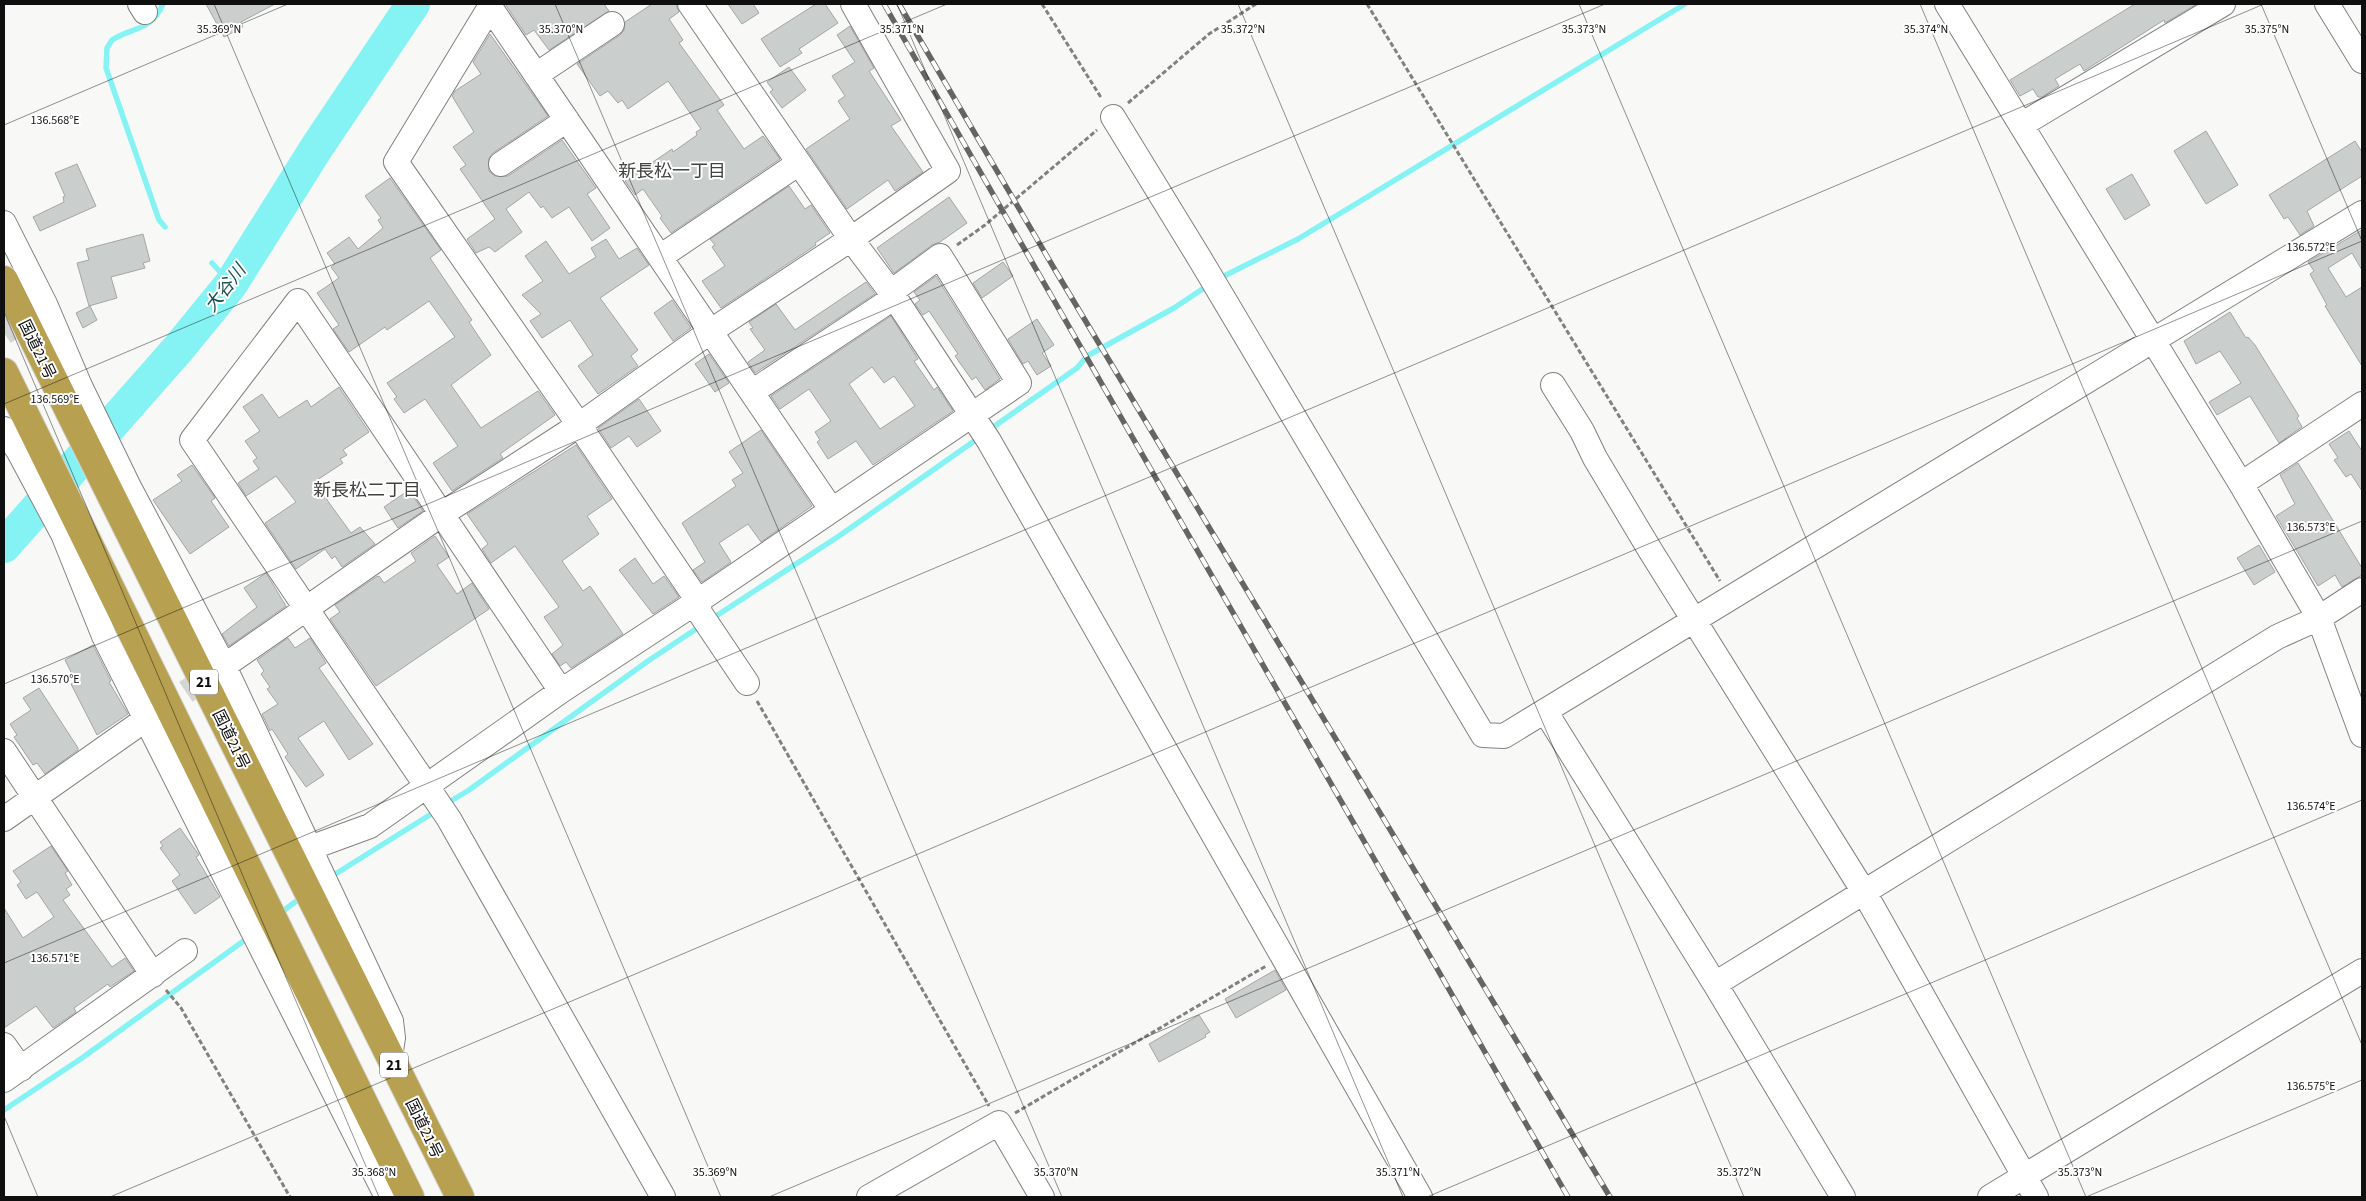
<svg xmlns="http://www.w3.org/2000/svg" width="2366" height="1201" viewBox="0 0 2366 1201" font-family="'Source Sans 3','Noto Sans JP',sans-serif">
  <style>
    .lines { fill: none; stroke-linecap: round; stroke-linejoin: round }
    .stream { stroke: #85f2f3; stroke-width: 5.5 }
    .river { stroke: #85f2f3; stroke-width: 34 }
    .building { fill: #cacecc; stroke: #a3a6a4; fill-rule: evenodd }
    .minor-tunnel { stroke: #d5d6d3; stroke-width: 24; stroke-dasharray: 24 12; stroke-linecap: butt }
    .minor-casing { stroke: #81827f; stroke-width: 26 }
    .highway-casing { stroke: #d4d4d4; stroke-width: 30 }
    .path { stroke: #818280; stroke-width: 3; stroke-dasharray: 5 2.5; stroke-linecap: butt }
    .minor { stroke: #fff; stroke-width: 24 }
    .highway { stroke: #b7a04f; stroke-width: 28 }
    .rail-casing { stroke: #656664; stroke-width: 5.5 }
    .rail { stroke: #fff; stroke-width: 4; stroke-dasharray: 11; stroke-linecap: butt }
    .ticks { fill: none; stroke: #0e0f0e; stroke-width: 1; stroke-opacity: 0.45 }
    .labels { text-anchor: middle; stroke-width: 4; stroke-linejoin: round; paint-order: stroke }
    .shield { fill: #fff; stroke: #565756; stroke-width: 1 }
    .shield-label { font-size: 15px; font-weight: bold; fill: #0e0f0e }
    .street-label { font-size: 16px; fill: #0e0f0e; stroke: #fff }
    .neighbourhood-label { font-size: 18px; fill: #434441; stroke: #fff }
    .water-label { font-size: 18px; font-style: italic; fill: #1c4d4e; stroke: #fff }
    .ticks-label { font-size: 12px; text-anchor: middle; fill: #0e0f0e; stroke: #fff; stroke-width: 4; stroke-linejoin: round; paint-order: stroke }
  </style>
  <rect width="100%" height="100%" fill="#f8f9f6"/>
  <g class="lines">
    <!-- stream -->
    <path class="stream" d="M 163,4 C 150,32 134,26 112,40 L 107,48 L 106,68 L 159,220 L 165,227
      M 212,263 L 231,284
      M 1218,279 L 1298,239 L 1685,4
      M 989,430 L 1077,368 L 1087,356 L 1174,308 L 1210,284
      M 710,620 L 839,536 L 980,437
      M 446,804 L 469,790 L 648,661 L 702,625
      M 329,878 L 436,811
      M 279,914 L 303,896
      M 4,1110 L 82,1058 L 249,937"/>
    <!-- river -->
    <path class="river" d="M 4,546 L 178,349 L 231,284 L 317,147 L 413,4"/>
  </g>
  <!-- building -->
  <path class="building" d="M 206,4 L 275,4 L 241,22 L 243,27 L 224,37 Z
    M 505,4 L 604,4 L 609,11 L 549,50 L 534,30 L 526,35 Z
    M 652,4 L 676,4 L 679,12 L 669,19 L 683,40 L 679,43 L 724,105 L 717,110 L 744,149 L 763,136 L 780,159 L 671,233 L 660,218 L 662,216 L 643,189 L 635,195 L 625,181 L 672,149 L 673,152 L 697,135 L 696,132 L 701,129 L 668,81 L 628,109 L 622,100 L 618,103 L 608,91 L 600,96 L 577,64 L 620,35 L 624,30 L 625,22 Z
    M 728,4 L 753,4 L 759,13 L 742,24 Z
    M 816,4 L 825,4 L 838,23 L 799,49 L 802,53 L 780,67 L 761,39 Z
    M 2135,4 L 2197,4 L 2165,23 L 2164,20 L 2084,71 L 2080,64 L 2055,79 L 2059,86 L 2042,97 L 2038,97 L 2033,89 L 2020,96 L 2010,80 Z
    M 850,26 L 874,68 L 869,71 L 901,120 L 891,126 L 923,172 L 895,191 L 888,180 L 847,209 L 806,149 L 850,119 L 838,101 L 845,96 L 832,76 L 855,62 L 837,35 Z
    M 490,34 L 548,116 L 493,153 L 489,158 L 489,171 L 495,176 L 508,176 L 562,140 L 596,188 L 587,194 L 610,228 L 592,241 L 569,207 L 552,218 L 543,206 L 541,208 L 529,192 L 506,209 L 522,232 L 495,252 L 489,247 L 476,253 L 467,239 L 495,219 L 460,169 L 466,165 L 453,147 L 474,132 L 452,96 L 455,91 L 481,74 L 473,62 Z
    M 789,67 L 806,90 L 782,108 L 770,92 L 773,90 L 767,82 Z
    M 2206,131 L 2238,185 L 2206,204 L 2174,151 Z
    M 2355,141 L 2362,152 L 2362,176 L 2307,211 L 2314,226 L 2300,235 L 2288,217 L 2284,219 L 2269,195 Z
    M 77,164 L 96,206 L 40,231 L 33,217 L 64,202 L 63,197 L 65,196 L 55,173 Z
    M 2132,174 L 2150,205 L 2125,220 L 2106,189 Z
    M 390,178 L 441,250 L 430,258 L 472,320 L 469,322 L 491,355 L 451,385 L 481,428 L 538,391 L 555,415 L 500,454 L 503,458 L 452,491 L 433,463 L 458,446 L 425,399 L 404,413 L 394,399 L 397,397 L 387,383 L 455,337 L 429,301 L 387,330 L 385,327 L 349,352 L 333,329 L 339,325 L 317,293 L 339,278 L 331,267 L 335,264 L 327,253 L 349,237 L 358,249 L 383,228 L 378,220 L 381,218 L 365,196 Z
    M 789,186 L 805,209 L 811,205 L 830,233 L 815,243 L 816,245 L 721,308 L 702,281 L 725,266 L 712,247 L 715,245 L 710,239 Z
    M 949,197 L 967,223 L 940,242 L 932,245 L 894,273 L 877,248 Z
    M 2362,230 L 2362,270 L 2352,253 L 2328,268 L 2346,297 L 2362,287 L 2362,366 L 2325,306 L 2327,305 L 2310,274 L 2314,271 L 2308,262 Z
    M 143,234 L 150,261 L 143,263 L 145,268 L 111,277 L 117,298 L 89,306 L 77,263 L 89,260 L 86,249 Z
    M 606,239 L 619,259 L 637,248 L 649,265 L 600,298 L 638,350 L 631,356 L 638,366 L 598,394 L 578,366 L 593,355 L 570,320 L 542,338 L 530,321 L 541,314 L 522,295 L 543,281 L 525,256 L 546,241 L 569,274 L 596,257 L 591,248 Z
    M 1003,262 L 1013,276 L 982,298 L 973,283 Z
    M 936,276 L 1000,379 L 985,390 L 976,377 L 972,380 L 955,356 L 958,354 L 929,311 L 923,315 L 915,304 L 920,300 L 914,292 Z
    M 866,282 L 875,294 L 755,373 L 748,362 L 765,350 L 750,329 L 753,328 L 749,322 L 776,304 L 795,330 Z
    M 672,300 L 691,328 L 673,341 L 654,313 Z
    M 90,306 L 97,320 L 83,328 L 76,313 Z
    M 2230,312 L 2246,338 L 2248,337 L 2255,345 L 2299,416 L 2297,418 L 2302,427 L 2279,443 L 2250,396 L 2217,415 L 2209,402 L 2241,383 L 2220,351 L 2196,364 L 2184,341 Z
    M 891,316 L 918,359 L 914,361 L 934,390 L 937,387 L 953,411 L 873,465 L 856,441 L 828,459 L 817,442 L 820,440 L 815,432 L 831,421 L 809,389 L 780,409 L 771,396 ZM 872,367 L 884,383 L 894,376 L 915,406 L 880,429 L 849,384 Z
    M 1037,319 L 1054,345 L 1042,353 L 1051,366 L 1037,375 L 1028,361 L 1023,364 L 1008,339 Z
    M 709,354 L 729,383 L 715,392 L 695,364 Z
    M 339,387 L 369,432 L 343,450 L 347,455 L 340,459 L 343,463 L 314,482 L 351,533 L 360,527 L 375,544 L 342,567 L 335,556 L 332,559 L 325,549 L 296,569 L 265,523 L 296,502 L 276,476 L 246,496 L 238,483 L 259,469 L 253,461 L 257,458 L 245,441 L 260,431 L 243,407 L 262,394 L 279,418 L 307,400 L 311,407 Z
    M 639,399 L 661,431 L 637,447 L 629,436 L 611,448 L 598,428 Z
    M 761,430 L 812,506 L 761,542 L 748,524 L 719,543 L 731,562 L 702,582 L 693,570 L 705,562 L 682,523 L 736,486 L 732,480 L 743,473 L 729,452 Z
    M 2349,431 L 2362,451 L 2362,491 L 2351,474 L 2346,477 L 2334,460 L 2338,458 L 2329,444 Z
    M 576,445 L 612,499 L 587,516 L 599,534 L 562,561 L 583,591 L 590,586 L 623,634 L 571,668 L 566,662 L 560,666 L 552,654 L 563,645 L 544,617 L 559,607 L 515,546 L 491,563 L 482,549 L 488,544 L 467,514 Z
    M 2298,463 L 2362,568 L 2362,575 L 2342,587 L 2335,575 L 2318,586 L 2276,516 L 2295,504 L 2280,475 Z
    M 192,465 L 215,498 L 211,501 L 229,527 L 190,554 L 153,500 L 182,481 L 177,475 Z
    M 409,490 L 423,511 L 398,528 L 384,507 Z
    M 435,536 L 449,557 L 437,565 L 457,594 L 472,583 L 489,609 L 376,686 L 330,619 L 340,612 L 335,605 L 376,577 L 379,576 L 384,583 L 416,561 L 411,553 Z
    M 2259,545 L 2275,572 L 2254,585 L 2237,558 Z
    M 635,558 L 653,584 L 664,576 L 679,597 L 653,614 L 619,570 Z
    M 266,573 L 286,606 L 229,646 L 222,634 L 257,607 L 244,588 Z
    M 288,638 L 295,648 L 310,638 L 326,663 L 319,668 L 373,744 L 349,760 L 324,721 L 298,738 L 324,775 L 306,787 L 285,757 L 288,754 L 272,729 L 270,731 L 262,714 L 278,704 L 267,689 L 270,687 L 261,674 L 264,671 L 257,660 Z
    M 93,645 L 111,681 L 109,682 L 128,714 L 97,735 L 71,684 L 76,682 L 65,660 Z
    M 39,688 L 78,748 L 78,750 L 45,774 L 37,763 L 33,765 L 14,737 L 17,735 L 10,724 L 31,710 L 23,698 Z
    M 180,828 L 199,855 L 196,857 L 220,897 L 195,914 L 172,881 L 180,875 L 160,848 L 163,846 L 160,842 Z
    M 51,846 L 68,871 L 65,873 L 72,885 L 66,889 L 70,895 L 63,900 L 112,967 L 125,958 L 134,971 L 110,987 L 108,984 L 74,1008 L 76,1012 L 53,1028 L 36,1006 L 4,1028 L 4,908 L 23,938 L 54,917 L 37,892 L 26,899 L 17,885 L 21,882 L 13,871 Z
    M 1275,970 L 1286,990 L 1236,1018 L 1225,999 Z
    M 1199,1015 L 1210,1032 L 1205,1035 L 1206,1037 L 1159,1062 L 1149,1044 Z"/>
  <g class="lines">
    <!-- minor-tunnel -->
    <path class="minor-tunnel" d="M 4,333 L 38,310
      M 156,712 L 214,673"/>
    <defs>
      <path id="minor" d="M 140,4 L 145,12
        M 690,4 L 851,239 L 891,292 L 989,441 L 1420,1197
        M 1947,4 L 2241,484 L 2319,618 L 2362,735
        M 2327,4 L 2362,61
        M 536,75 L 612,24
        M 1113,117 L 1200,259 L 1483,735 L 1504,736 L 2362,213
        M 2021,125 L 2223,4
        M 501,164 L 567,120
        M 4,223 L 45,304 L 80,386 L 128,485 L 224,666 L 391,1021 L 393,1038 L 390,1057
        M 660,257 L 799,163
        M 1553,385 L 1582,431 L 1595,458 L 1650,550 L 1864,892 L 2036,1197
        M 752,392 L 895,297
        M 4,429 L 19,452 L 63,534 L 104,636 L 387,1197
        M 2241,484 L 2362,404
        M 214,673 L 442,514 L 579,425 L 711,331 L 851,239 L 948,171 L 853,4
        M 747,683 L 700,613 L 698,601 L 579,425 L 396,162 L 490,7 L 831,509
        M 561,691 L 298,301 L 192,440 L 449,819 L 663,1197
        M 1545,711 L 1715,984 L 1843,1197
        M 4,751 L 153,975
        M 4,819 L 156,712
        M 310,848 L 370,826 L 561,691 L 698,601 L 1019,383 L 940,256 L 891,292
        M 1715,984 L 2277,637 L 2319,618 L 2362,590
        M 4,1045 L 21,1069
        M 4,1080 L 185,951
        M 869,1197 L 999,1123 L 1042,1197
        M 1990,1197 L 2362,971"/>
      <path id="highway" d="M 4,280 L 460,1197
        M 4,372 L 410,1197"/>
    </defs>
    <!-- minor casing -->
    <use href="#minor" class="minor-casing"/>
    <!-- highway casing -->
    <use href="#highway" class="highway-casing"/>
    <!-- path -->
    <path class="path" d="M 1042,4 L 1102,99
      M 1367,4 L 1720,581
      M 1128,103 L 1209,34 L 1256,4
      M 957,245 L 985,225 L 1097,130
      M 757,701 L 989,1106
      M 166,990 L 181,1008 L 290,1197
      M 1015,1113 L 1266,966"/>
    <!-- minor -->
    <use href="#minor" class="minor"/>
    <!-- highway -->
    <use href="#highway" class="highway"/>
    <defs>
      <path id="rail" d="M 884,4 L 1568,1197
        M 899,4 L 1058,275 L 1610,1197"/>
    </defs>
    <!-- rail casing -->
    <use href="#rail" class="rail-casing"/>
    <!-- rail -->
    <use href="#rail" class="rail"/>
  </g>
  <!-- ticks -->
  <path class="ticks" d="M 214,4 L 721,1197M 555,4 L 1062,1197M 897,4 L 1403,1197M 1238,4 L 1744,1197M 1579,4 L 2086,1197M 1920,4 L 2362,1045M 2261,4 L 2362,241M 4,125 L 288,4M 4,312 L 379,1197M 4,404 L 947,4M 4,684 L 1605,4M 4,963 L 2264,4M 4,1116 L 38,1197M 110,1197 L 2362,241M 769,1197 L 2362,521M 1427,1197 L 2362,800M 2086,1197 L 2362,1080"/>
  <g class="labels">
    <!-- shield labels -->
    <g class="shield">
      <rect x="190" y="669.5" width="28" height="25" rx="4"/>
      <rect x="380" y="1052.5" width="28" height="25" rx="4"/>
    </g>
    <g class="shield-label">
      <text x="204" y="687">21</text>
      <text x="394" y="1070">21</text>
    </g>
    <!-- street labels -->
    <g class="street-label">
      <text transform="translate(38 349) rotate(64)" y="6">国道21号</text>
      <text transform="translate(232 739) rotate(64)" y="6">国道21号</text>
      <text transform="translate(425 1128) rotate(64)" y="6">国道21号</text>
    </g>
    <!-- neighbourhood labels -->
    <g class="neighbourhood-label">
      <text x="672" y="177">新長松一丁目</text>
      <text x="367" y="496">新長松二丁目</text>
    </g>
    <!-- water labels -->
    <g class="water-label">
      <text transform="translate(225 288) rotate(-52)" y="6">大谷川</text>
    </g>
  </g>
  <g class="ticks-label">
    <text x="219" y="33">35.369°N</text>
    <text x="561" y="33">35.370°N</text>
    <text x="902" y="33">35.371°N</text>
    <text x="1243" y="33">35.372°N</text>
    <text x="1584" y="33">35.373°N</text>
    <text x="1926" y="33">35.374°N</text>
    <text x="2267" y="33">35.375°N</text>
    <text x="55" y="124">136.568°E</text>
    <text x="2311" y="251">136.572°E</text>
    <text x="55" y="403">136.569°E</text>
    <text x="2311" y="531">136.573°E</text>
    <text x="55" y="683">136.570°E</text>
    <text x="2311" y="810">136.574°E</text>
    <text x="55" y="962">136.571°E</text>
    <text x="2311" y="1090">136.575°E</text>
    <text x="374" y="1176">35.368°N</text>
    <text x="715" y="1176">35.369°N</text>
    <text x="1056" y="1176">35.370°N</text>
    <text x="1398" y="1176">35.371°N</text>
    <text x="1739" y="1176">35.372°N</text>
    <text x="2080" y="1176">35.373°N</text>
  </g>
  <!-- border -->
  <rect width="2366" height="1201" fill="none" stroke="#0e0f0e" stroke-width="10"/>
</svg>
